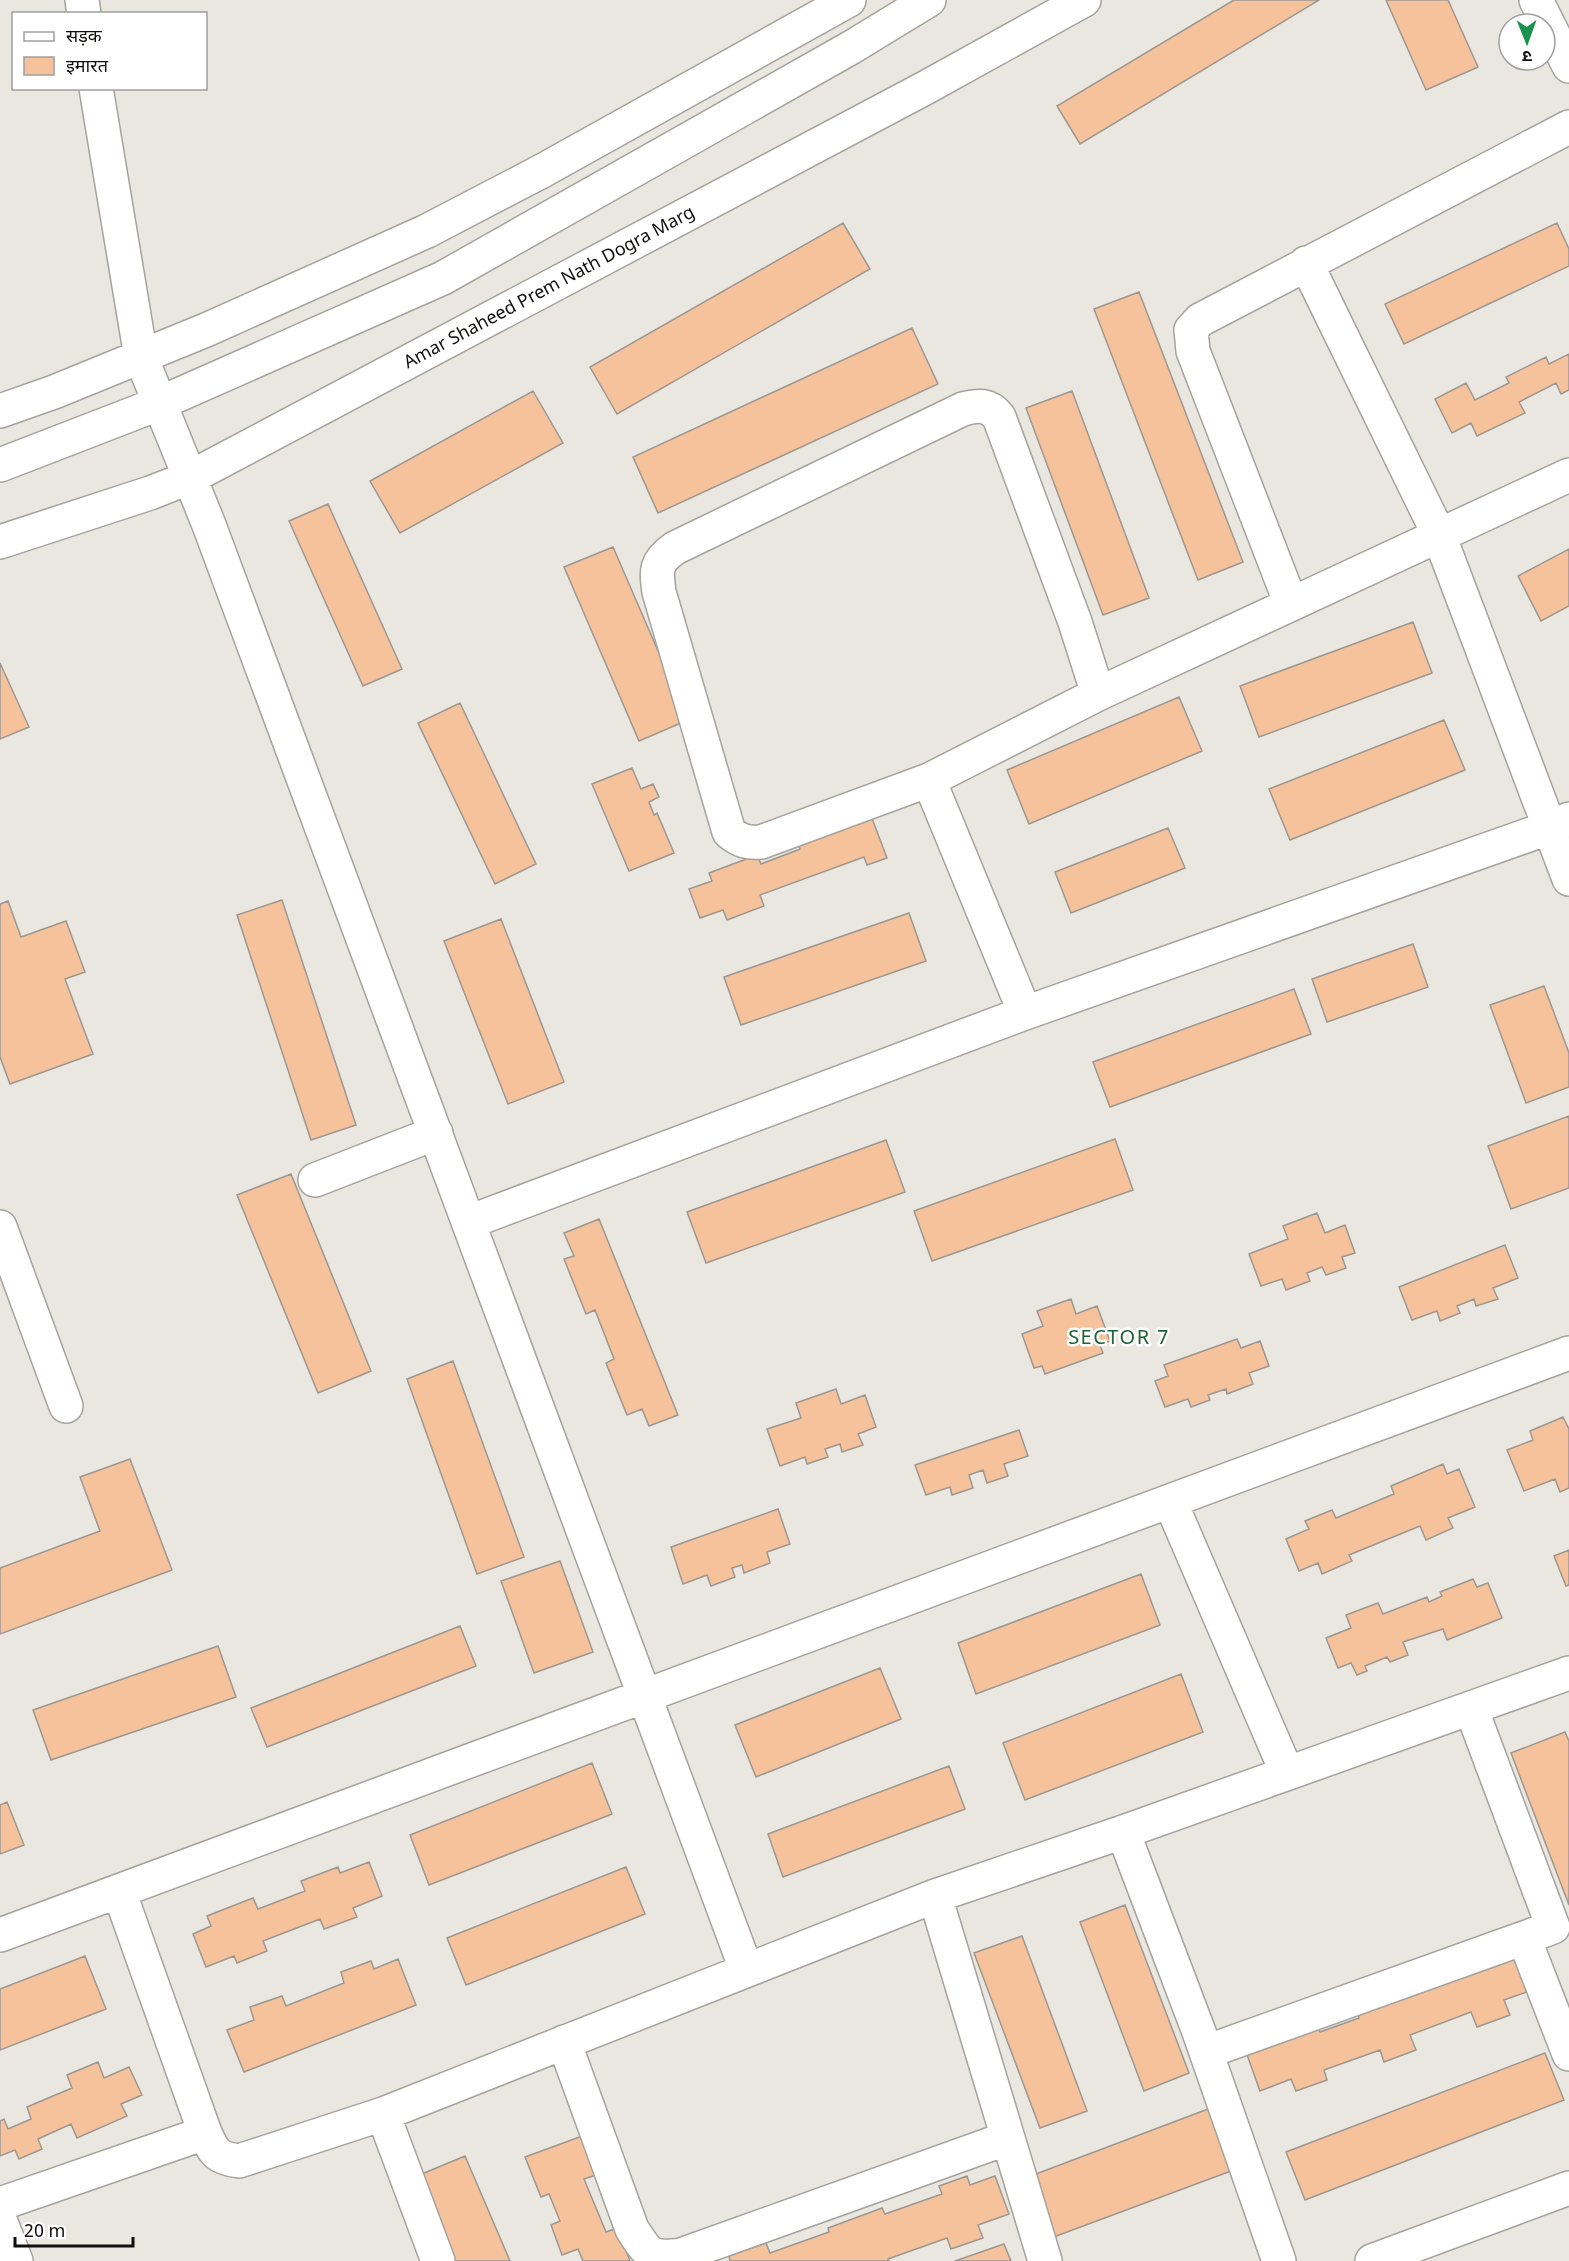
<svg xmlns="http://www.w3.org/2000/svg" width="1569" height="2261" viewBox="0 0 1569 2261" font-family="Georgia,'Noto Sans Devanagari',serif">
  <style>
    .building { fill: #f5c29c; stroke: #9d9792; stroke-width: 1.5 }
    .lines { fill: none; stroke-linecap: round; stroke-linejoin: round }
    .minor-casing { stroke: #a4a39c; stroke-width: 36 }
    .minor { stroke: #fff; stroke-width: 33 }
    .labels { text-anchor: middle; stroke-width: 5; stroke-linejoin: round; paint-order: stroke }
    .street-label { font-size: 18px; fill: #100f0d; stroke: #fff }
    .neighbourhood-label { font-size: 20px; letter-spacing: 1.5px; fill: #1e6336; stroke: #fff }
  </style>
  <rect width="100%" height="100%" fill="#e9e7e0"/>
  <!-- building -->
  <path class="building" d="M 1234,0 L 1319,0 L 1080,144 L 1057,106 Z
    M 1386,0 L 1448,0 L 1478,67 L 1426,90 Z
    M 843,223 L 870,269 L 617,414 L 590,367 Z
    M 1557,223 L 1569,249 L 1569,266 L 1404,344 L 1385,304 Z
    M 1139,292 L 1243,562 L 1198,580 L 1094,309 Z
    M 912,328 L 938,384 L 658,513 L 633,457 Z
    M 1569,354 L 1569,390 L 1561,394 L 1556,383 L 1519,402 L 1525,413 L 1477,436 L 1471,423 L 1452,433 L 1435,399 L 1466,383 L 1475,400 L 1509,383 L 1506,377 L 1546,357 L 1549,364 Z
    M 533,391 L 563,443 L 400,533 L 370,481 Z
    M 1072,391 L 1149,598 L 1103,615 L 1026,408 Z
    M 328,504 L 402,669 L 363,686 L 289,521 Z
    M 613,547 L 688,720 L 639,741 L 564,567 Z
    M 1569,549 L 1569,606 L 1541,621 L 1518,576 Z
    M 1413,622 L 1432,673 L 1259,737 L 1240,686 Z
    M 0,663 L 29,727 L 0,739 Z
    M 1179,697 L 1202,751 L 1029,824 L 1007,770 Z
    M 460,703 L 536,864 L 495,884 L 418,723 Z
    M 1444,720 L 1465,770 L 1290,840 L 1269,789 Z
    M 632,768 L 641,789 L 653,784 L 659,797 L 649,802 L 654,815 L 657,813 L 674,853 L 629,871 L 592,784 Z
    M 870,813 L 887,858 L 867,865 L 864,857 L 760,895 L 764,906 L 727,920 L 723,910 L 700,918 L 689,889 L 712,881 L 709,873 L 757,855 L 761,864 L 800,849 L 797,840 Z
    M 1168,828 L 1185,868 L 1071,913 L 1055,872 Z
    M 282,900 L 356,1125 L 311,1140 L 237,915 Z
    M 8,901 L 21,937 L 66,921 L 85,972 L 65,979 L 93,1054 L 10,1084 L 0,1057 L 0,904 Z
    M 909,913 L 926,961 L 741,1025 L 724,977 Z
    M 501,919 L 564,1082 L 508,1104 L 444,941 Z
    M 1413,944 L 1428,987 L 1327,1022 L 1312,979 Z
    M 1544,986 L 1569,1053 L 1569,1087 L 1526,1103 L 1490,1005 Z
    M 1294,989 L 1311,1034 L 1110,1107 L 1093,1062 Z
    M 1569,1116 L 1569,1188 L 1511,1209 L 1488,1146 Z
    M 1115,1139 L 1133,1190 L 932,1261 L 914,1211 Z
    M 886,1140 L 905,1192 L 706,1263 L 687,1212 Z
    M 291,1174 L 371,1371 L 318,1393 L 237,1195 Z
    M 1317,1213 L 1325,1233 L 1345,1225 L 1355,1253 L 1342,1257 L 1346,1268 L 1326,1275 L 1322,1267 L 1307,1273 L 1310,1281 L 1286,1290 L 1282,1279 L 1261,1286 L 1249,1254 L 1288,1239 L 1283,1226 Z
    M 599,1219 L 678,1415 L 649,1426 L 642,1409 L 627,1415 L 606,1363 L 614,1359 L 595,1310 L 586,1314 L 564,1259 L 574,1256 L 564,1233 Z
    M 1505,1245 L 1518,1278 L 1493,1288 L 1498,1299 L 1476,1306 L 1474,1299 L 1457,1306 L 1460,1313 L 1440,1321 L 1437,1311 L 1412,1320 L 1399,1287 Z
    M 1071,1299 L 1076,1314 L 1097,1306 L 1110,1341 L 1100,1345 L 1103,1353 L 1045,1374 L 1042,1366 L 1034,1368 L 1022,1334 L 1043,1326 L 1037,1311 Z
    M 1237,1339 L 1241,1348 L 1260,1341 L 1269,1366 L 1249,1373 L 1253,1384 L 1227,1394 L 1226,1389 L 1208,1395 L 1210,1400 L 1191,1407 L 1188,1399 L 1165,1407 L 1155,1381 L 1168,1376 L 1164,1365 Z
    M 453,1361 L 524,1557 L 477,1574 L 407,1379 Z
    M 836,1389 L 841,1404 L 865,1395 L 876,1427 L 858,1434 L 863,1445 L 842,1452 L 840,1444 L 825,1449 L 828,1457 L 807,1464 L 805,1457 L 780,1466 L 767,1429 L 801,1418 L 796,1403 Z
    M 1563,1417 L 1569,1429 L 1569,1488 L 1560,1492 L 1555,1479 L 1524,1491 L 1507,1450 L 1533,1440 L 1530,1431 Z
    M 1019,1430 L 1028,1456 L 1004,1464 L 1008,1476 L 987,1483 L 983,1470 L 969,1475 L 973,1488 L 952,1495 L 950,1487 L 926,1495 L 915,1465 Z
    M 130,1459 L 172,1570 L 0,1634 L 0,1568 L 100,1531 L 80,1477 Z
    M 1443,1464 L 1447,1474 L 1459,1469 L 1475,1507 L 1448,1518 L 1453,1528 L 1426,1540 L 1420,1526 L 1349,1555 L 1352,1561 L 1322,1574 L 1318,1563 L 1299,1571 L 1286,1539 L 1309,1529 L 1305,1521 L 1332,1510 L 1336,1518 L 1394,1494 L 1391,1486 Z
    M 778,1509 L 790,1544 L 767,1552 L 770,1563 L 744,1573 L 742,1565 L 732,1568 L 735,1577 L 711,1586 L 707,1575 L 683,1584 L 671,1547 Z
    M 1569,1550 L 1569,1585 L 1566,1586 L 1554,1556 Z
    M 560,1561 L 593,1652 L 534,1673 L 501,1581 Z
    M 1141,1574 L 1160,1625 L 976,1694 L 958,1643 Z
    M 1473,1579 L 1477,1587 L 1488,1583 L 1502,1618 L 1447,1640 L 1443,1629 L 1403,1642 L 1408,1655 L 1390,1662 L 1387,1657 L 1365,1666 L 1367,1671 L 1357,1675 L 1351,1663 L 1338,1668 L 1326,1638 L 1351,1628 L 1346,1615 L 1378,1603 L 1383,1614 L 1427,1597 L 1429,1602 L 1442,1596 L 1440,1592 Z
    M 460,1626 L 476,1666 L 267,1747 L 251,1708 Z
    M 218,1646 L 236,1697 L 51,1760 L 33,1710 Z
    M 880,1668 L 901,1719 L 756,1777 L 735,1725 Z
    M 1181,1674 L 1203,1732 L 1025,1800 L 1003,1743 Z
    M 1565,1732 L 1569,1741 L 1569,1905 L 1511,1753 Z
    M 592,1763 L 612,1814 L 429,1885 L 410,1835 Z
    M 949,1766 L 965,1809 L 783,1877 L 768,1834 Z
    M 7,1802 L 24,1845 L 0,1854 L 0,1805 Z
    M 369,1862 L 382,1896 L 353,1908 L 357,1917 L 324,1929 L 320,1919 L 263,1941 L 267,1951 L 237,1963 L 234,1956 L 206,1967 L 193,1934 L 211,1926 L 207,1916 L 253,1898 L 258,1909 L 305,1891 L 301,1881 L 338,1867 L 340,1873 Z
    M 626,1867 L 645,1914 L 466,1985 L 447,1938 Z
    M 1125,1905 L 1189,2073 L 1144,2091 L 1080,1922 Z
    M 1022,1936 L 1087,2111 L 1040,2128 L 974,1953 Z
    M 1520,1951 L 1535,1989 L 1504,2000 L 1510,2015 L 1477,2027 L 1471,2012 L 1410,2035 L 1416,2050 L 1384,2062 L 1380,2050 L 1324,2070 L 1327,2080 L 1296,2091 L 1291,2079 L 1260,2091 L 1246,2052 L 1317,2025 L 1320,2032 L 1359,2018 L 1355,2006 Z
    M 85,1956 L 106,2009 L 0,2050 L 0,1989 Z
    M 398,1959 L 416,2005 L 244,2072 L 227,2030 L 254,2020 L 250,2007 L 282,1996 L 286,2006 L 344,1983 L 341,1972 L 371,1961 L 374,1969 Z
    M 1545,2053 L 1564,2100 L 1305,2200 L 1286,2152 Z
    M 98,2062 L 104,2078 L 129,2067 L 142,2095 L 121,2104 L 127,2116 L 77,2138 L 71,2124 L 38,2139 L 42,2149 L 19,2159 L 15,2150 L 0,2156 L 0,2121 L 4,2119 L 8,2129 L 31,2119 L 27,2107 L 72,2088 L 67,2075 Z
    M 1216,2106 L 1239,2168 L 1051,2238 L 1028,2177 Z
    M 585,2135 L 599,2174 L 584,2179 L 606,2232 L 617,2228 L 630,2261 L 583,2261 L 578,2249 L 562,2255 L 551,2225 L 560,2221 L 549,2194 L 541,2197 L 525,2157 Z
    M 465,2156 L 510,2261 L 453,2261 L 417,2176 Z
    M 967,2176 L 970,2185 L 995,2176 L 1009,2214 L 978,2225 L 983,2238 L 951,2249 L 947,2238 L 888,2259 L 889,2261 L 730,2261 L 729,2256 L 766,2243 L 770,2253 L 829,2232 L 828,2228 L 882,2208 L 885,2214 L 942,2194 L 939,2186 Z
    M 1004,2244 L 1011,2261 L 955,2261 Z"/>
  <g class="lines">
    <defs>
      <path id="minor" d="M 82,0 L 84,14
        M 1536,0 L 1569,66
        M 96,88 L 141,357 L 209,525 L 746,1969
        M 1306,263 L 1439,535 L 1569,879
        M 0,411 L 54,392 L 206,330 L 427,231 L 542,171 L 849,0
        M 0,465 L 158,404 L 443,278 L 852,47 L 929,0
        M 0,542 L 150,493 L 191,477 L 925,88 L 1084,0
        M 1291,604 L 1193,351 L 1191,330 L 1200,320 L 1569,127
        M 1098,694 L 1075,622 L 999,417 C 989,404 978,405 963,409 L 675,548 C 655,562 656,570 659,592 L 729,832 C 740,841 747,843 761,842 L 929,780 L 1098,694 L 1569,475
        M 929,780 L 1025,1013
        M 315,1180 L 436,1133
        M 469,1222 L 1025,1013 L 1551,827 L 1569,819
        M 0,1227 L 66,1406
        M 1170,1501 L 1287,1773
        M 1471,1708 L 1553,1927 L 1514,1942
        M 1123,1832 L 1199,2032 L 1279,2261
        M 119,1891 L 205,2133 C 214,2153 217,2158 239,2161 L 383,2114 L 935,1896 L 1123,1832 L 1569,1673
        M 935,1896 L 1045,2261
        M 0,1935 L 1569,1353
        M 564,2042 L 632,2229 C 648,2254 650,2259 681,2255 L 1008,2138
        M 1206,2052 L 1524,1938 L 1569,2054
        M 383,2114 L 438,2261
        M 0,2204 L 205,2133
        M 0,2220 L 16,2261
        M 1372,2261 L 1569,2188"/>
    </defs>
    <!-- minor casing -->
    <use href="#minor" class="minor-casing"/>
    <!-- minor -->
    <use href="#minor" class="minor"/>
  </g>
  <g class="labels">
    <!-- street labels -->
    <g class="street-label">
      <text transform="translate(549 287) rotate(-28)" y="6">Amar Shaheed Prem Nath Dogra Marg</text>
    </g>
    <!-- neighbourhood labels -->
    <g class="neighbourhood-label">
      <text x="1119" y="1344">SECTOR 7</text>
    </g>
  </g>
  <!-- legend -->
  <rect x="12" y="12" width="195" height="78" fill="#ffffff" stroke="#9f9f9e" stroke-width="1.5"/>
  <rect x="24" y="32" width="30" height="9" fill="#ffffff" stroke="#9f9f9e" stroke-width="1.5"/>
  <text x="66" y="42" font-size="18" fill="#100f0d">सड़क</text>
  <rect x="24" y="57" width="30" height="18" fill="#f5c29c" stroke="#9f9f9e" stroke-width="1.5"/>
  <text x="66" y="72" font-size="18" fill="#100f0d">इमारत</text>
  <!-- north arrow -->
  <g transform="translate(1527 42) rotate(179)"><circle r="28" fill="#ffffff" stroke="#9f9f9e" stroke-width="1.5"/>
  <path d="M0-4.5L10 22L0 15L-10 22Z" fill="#1c914c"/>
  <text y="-9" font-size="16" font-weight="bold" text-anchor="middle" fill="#100f0d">उ</text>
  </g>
  <!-- scale -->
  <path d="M15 2237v9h118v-9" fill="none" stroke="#100f0d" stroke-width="3"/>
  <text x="24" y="2237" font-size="18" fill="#100f0d" stroke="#ffffff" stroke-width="4.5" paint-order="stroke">20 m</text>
</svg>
